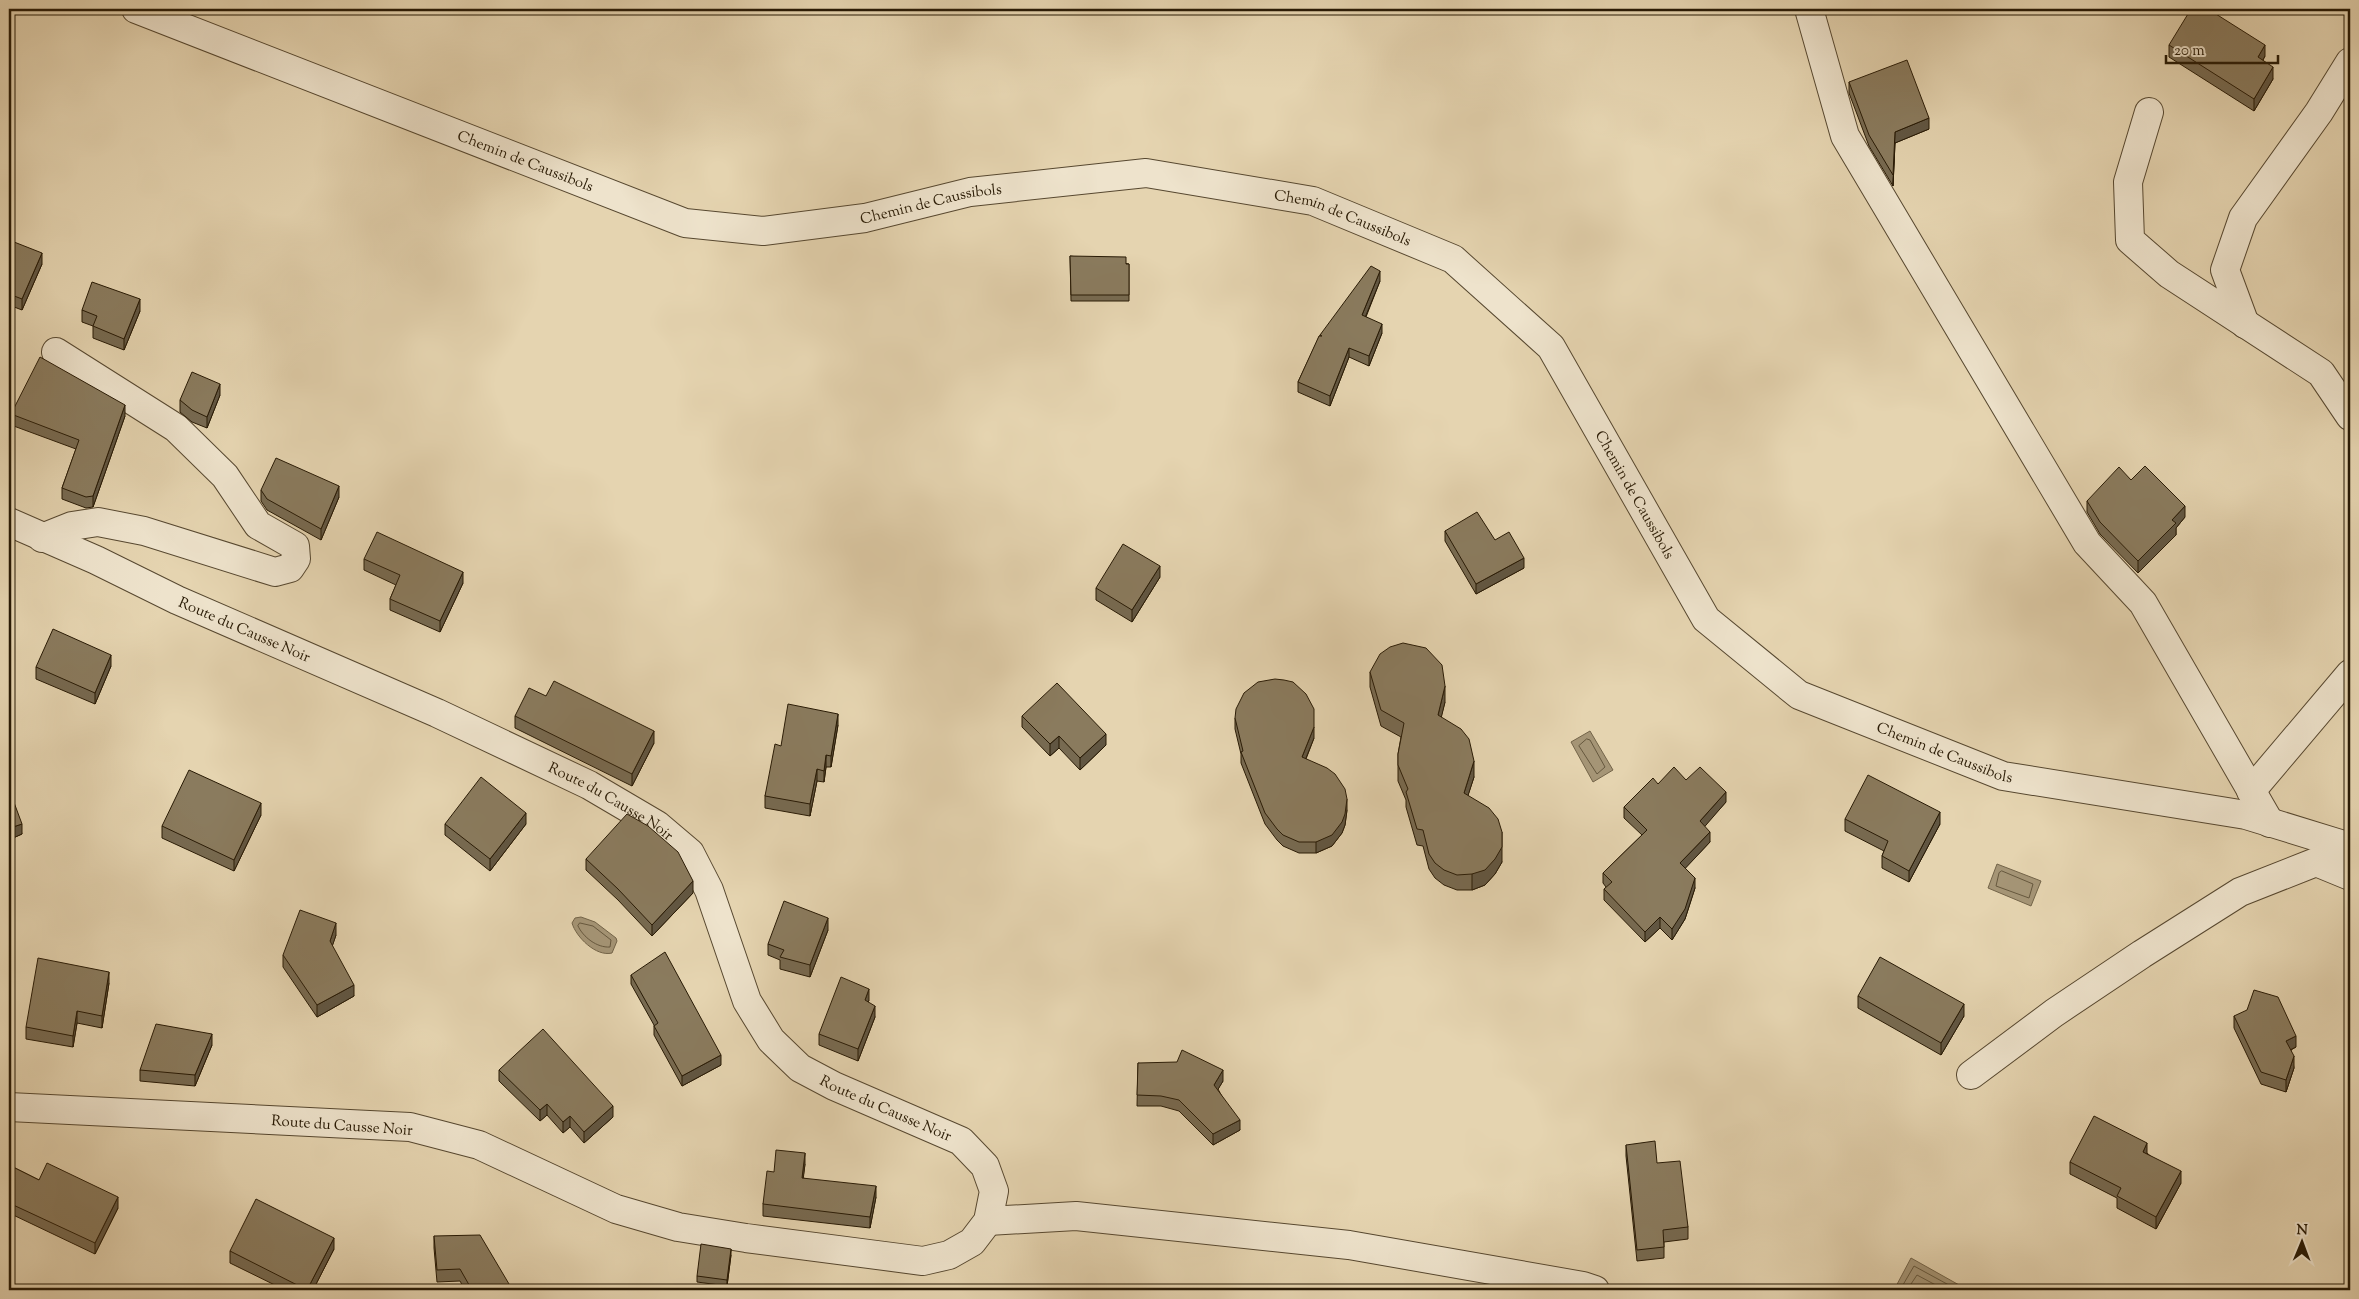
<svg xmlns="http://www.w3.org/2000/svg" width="2359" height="1299" viewBox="0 0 2359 1299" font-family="'Sorts Mill Goudy',serif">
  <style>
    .water { fill: #a59576; stroke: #736449 }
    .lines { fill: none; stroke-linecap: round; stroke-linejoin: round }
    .shore { stroke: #66583e; stroke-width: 1 }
    .minor-casing { stroke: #574830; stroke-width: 30 }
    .tertiary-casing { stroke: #574830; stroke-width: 30 }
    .minor { stroke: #eee3cc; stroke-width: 28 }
    .tertiary { stroke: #eee3cc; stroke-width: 28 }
    .wall { fill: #776a51; stroke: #281a05 }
    .shaded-wall { fill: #615642; stroke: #281a05 }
    .building { fill: #8a7b5e; stroke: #281a05 }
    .labels { text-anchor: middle; stroke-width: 4; stroke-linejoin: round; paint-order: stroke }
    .street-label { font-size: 15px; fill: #281a05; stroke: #eee3cc }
  </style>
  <rect width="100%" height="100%" fill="#e5d4b0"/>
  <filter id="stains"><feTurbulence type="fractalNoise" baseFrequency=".004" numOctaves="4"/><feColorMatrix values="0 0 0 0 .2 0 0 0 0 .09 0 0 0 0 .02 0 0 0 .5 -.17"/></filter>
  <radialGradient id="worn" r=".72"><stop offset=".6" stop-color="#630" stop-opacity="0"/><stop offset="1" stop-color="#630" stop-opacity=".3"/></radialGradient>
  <!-- water -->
  <path class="water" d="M 1590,731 L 1613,770 L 1593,782 L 1571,742 Z
    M 1997,864 L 2041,881 L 2031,906 L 1988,888 Z
    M 581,917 L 595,922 L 616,938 L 617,941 L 612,953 C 596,957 576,937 572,923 L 575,918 Z
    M 1911,1258 L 1968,1290 L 1894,1290 Z"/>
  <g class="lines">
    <!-- shore -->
    <path class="shore" d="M 1587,739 L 1590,740 L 1605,767 L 1597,774 L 1579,746 Z
      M 2002,871 L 2033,884 L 2029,898 L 1996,886 L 1999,873 Z
      M 580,923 L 593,926 L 611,940 L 610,947 C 597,948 583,937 578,926 Z
      M 1900,1290 L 1914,1266 L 1958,1290
      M 1907,1290 L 1917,1275 L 1945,1290"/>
    <defs>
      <g id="minor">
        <path id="s1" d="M 136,9 L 685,223 L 763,231 L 865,218 L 970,192 L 1146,173 L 1313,201 L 1453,259 L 1551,347 L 1706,619 L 1799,695 L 2003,776 L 2246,815 L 2350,847"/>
        <path d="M 1809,9 L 1845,136 L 2087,543 L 2143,603 L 2270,823"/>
        <path d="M 2149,112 L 2128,182 L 2130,240 L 2169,274 L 2321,373 L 2350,416"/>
        <path d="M 2245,324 L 2225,270 L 2243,218 L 2319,112 L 2350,62"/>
        <path d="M 42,538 L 72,526 L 98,522 L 144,531 L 275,572 L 290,568 L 296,559 L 295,546 L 258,525 L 225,476 L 176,428 L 56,352"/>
        <path d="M 2251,791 L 2350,674"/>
        <path d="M 1971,1075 L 2054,1013 L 2142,954 L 2240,892 L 2316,862 L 2350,876"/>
        <path d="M 988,1221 L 1076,1216 L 1349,1245 L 1583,1286 L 1595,1290"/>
      </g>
      <g id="tertiary">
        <path id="s2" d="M 9,522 L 96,560 L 177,600 L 437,713 L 589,785 L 657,825 L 690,853 L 709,890 L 747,1001 L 771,1040 L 800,1068 L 834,1086 L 961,1141 L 985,1166 L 994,1191 L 988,1221 L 972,1242 L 949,1255 L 923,1261 L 746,1238 L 678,1227 L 616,1209 L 479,1145 L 410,1127 L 9,1107"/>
      </g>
    </defs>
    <!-- minor casing -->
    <use href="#minor" class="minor-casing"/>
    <!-- tertiary casing -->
    <use href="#tertiary" class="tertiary-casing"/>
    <!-- minor -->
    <use href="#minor" class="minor"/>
    <!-- tertiary -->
    <use href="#tertiary" class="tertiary"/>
  </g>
  <!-- wall -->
  <path class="wall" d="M 2169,45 L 2265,56 L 2263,60 L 2273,79 L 2254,111 L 2169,57 Z
    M 1849,82 L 1929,129 L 1895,143 L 1893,186 L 1869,146 L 1849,93 Z
    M 9,240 L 42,264 L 22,310 L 9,305 Z
    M 1070,256 L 1129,264 L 1129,301 L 1071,301 Z
    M 1380,281 L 1366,317 L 1382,333 L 1369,366 L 1349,357 L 1330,406 L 1298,392 L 1298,382 L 1320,335 Z
    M 82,310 L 140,311 L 124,350 L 93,338 L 93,326 L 82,322 Z
    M 220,395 L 207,428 L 192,422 L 180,412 L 180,400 Z
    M 11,414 L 125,416 L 93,507 L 86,508 L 62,499 L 62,488 L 76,449 L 11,425 Z
    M 2131,480 L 2185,517 L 2176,528 L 2176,535 L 2138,573 L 2100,534 L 2087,512 L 2087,501 Z
    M 261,490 L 339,497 L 321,540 L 267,510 L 261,501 Z
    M 1445,531 L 1495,540 L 1524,568 L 1476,594 L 1445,541 Z
    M 364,559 L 463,583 L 440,632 L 390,610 L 390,599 L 396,585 L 364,570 Z
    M 1160,577 L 1132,622 L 1096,600 L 1096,588 Z
    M 111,666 L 95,704 L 36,679 L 36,667 Z
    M 1370,672 L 1445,702 L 1441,717 L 1474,777 L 1468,795 L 1502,862 L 1495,874 L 1485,885 L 1472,890 L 1457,890 L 1444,885 L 1435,878 L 1429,869 L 1423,846 L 1417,845 L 1406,807 L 1406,800 L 1398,781 L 1398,754 L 1401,737 L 1381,726 L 1370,687 Z
    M 546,696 L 654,743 L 632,786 L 515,728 L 515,716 Z
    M 1022,716 L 1106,745 L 1080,770 L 1059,748 L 1050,756 L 1022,727 Z
    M 1235,718 L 1314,738 L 1306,759 L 1347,810 L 1345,825 L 1342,833 L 1332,846 L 1316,853 L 1299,853 L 1283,846 L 1277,840 L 1265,824 L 1241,763 L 1241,754 L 1235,729 Z
    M 838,725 L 831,767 L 826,767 L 824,782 L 817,781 L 810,816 L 765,808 L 765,796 L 781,746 Z
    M 1686,780 L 1726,802 L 1704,826 L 1710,842 L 1685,868 L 1695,888 L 1685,919 L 1672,940 L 1660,928 L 1645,942 L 1604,900 L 1604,889 L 1606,887 L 1603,883 L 1603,873 L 1642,835 L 1624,818 L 1624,807 Z
    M 9,789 L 22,834 L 13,838 L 13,847 L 9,847 Z
    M 261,815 L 234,871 L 162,838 L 162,826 Z
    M 1845,819 L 1940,824 L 1909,882 L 1882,868 L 1882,856 L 1884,851 L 1845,831 Z
    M 445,824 L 526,824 L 490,871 L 445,835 Z
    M 586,859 L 693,893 L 652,936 L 618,900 L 586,870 Z
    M 828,930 L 810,977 L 780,969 L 780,960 L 768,955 L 768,944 Z
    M 336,935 L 332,946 L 354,996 L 317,1017 L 283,967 L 283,955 Z
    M 631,975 L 721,1065 L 682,1086 L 654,1035 L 654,1025 L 631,984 Z
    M 109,983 L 102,1028 L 77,1023 L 73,1047 L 26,1039 L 26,1027 Z
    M 1858,996 L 1964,1016 L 1941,1055 L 1858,1008 Z
    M 869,1000 L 868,1002 L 875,1017 L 858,1061 L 819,1045 L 819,1034 Z
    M 2234,1016 L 2296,1047 L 2291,1050 L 2294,1068 L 2286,1092 L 2261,1084 L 2234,1028 Z
    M 212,1045 L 195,1086 L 140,1081 L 140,1070 Z
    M 1138,1063 L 1223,1081 L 1218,1089 L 1240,1130 L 1213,1145 L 1179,1111 L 1161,1106 L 1137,1106 Z
    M 499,1070 L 613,1117 L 584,1143 L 570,1127 L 563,1133 L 547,1115 L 540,1121 L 499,1081 Z
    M 1626,1145 L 1657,1163 L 1688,1227 L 1688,1239 L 1664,1242 L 1664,1258 L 1637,1261 L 1626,1156 Z
    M 2147,1153 L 2181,1183 L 2156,1229 L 2117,1208 L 2117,1198 L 2070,1174 L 2070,1162 Z
    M 805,1164 L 803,1178 L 876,1197 L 870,1228 L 763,1216 L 763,1204 L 774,1172 Z
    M 9,1165 L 39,1180 L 118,1208 L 95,1254 L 9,1213 Z
    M 434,1236 L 512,1290 L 465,1290 L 460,1281 L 437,1282 L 434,1248 Z
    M 334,1249 L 313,1290 L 285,1290 L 230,1263 L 230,1251 Z
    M 731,1255 L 727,1286 L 697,1282 L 697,1276 Z"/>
  <!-- shaded-wall -->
  <path class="shaded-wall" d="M 2265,45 L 2265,56 L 2258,69 L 2258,57 Z
    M 2273,67 L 2273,79 L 2254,111 L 2254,99 Z
    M 1929,118 L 1929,129 L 1895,143 L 1893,186 L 1895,132 Z
    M 42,253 L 42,264 L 22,310 L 22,299 Z
    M 1380,271 L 1380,281 L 1362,325 L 1362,315 Z
    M 140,299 L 140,311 L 124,350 L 124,339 Z
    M 1382,324 L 1382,333 L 1369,366 L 1369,356 Z
    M 1349,348 L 1349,357 L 1330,406 L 1330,396 Z
    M 220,384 L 220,395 L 207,428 L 207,417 Z
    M 125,405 L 125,416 L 93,507 L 93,496 Z
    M 339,486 L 339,497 L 321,540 L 321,529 Z
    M 2185,506 L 2185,517 L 2176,528 L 2176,535 L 2138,573 L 2138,561 L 2172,520 Z
    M 1524,558 L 1524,568 L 1476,594 L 1476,584 Z
    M 1160,566 L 1160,577 L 1132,622 L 1132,610 Z
    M 463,572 L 463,583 L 440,632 L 440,621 Z
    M 111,655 L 111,666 L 95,704 L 95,693 Z
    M 1445,686 L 1445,702 L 1438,731 L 1438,715 Z
    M 838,714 L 838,725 L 831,767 L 831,756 Z
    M 1314,727 L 1314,738 L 1302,768 L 1302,757 Z
    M 654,731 L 654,743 L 632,786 L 632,774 Z
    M 1106,734 L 1106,745 L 1080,770 L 1080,758 Z
    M 1059,736 L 1059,748 L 1050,756 L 1050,744 Z
    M 826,755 L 826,767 L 824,782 L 824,771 Z
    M 1474,761 L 1474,777 L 1464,808 L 1464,793 Z
    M 817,769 L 817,781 L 810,816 L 810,804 Z
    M 1726,792 L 1726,802 L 1700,832 L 1700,821 Z
    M 1347,799 L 1347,810 L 1345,825 L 1342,833 L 1332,846 L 1316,853 L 1316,842 Z
    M 261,803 L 261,815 L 234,871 L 234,860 Z
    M 1940,812 L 1940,824 L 1909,882 L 1909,871 Z
    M 526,813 L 526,824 L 490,871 L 490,859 Z
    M 22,824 L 22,834 L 13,838 L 10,828 Z
    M 1502,832 L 1502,862 L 1495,874 L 1485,885 L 1472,890 L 1472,874 Z
    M 1710,832 L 1710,842 L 1680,874 L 1680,863 Z
    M 1695,878 L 1695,888 L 1685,919 L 1672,940 L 1672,929 Z
    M 693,881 L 693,893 L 652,936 L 652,925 Z
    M 1660,917 L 1660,928 L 1645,942 L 1645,932 Z
    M 828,918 L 828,930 L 810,977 L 810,965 Z
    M 336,923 L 336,935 L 330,953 L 330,941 Z
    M 109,972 L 109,983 L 102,1028 L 102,1016 Z
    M 354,985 L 354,996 L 317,1017 L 317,1005 Z
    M 869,989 L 869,1000 L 865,1012 L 865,1000 Z
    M 1964,1004 L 1964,1016 L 1941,1055 L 1941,1043 Z
    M 875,1006 L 875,1017 L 858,1061 L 858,1049 Z
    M 77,1011 L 77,1023 L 73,1047 L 73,1036 Z
    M 212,1034 L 212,1045 L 195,1086 L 195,1075 Z
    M 2296,1036 L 2296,1047 L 2286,1052 L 2286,1041 Z
    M 721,1055 L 721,1065 L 682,1086 L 682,1076 Z
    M 2294,1056 L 2294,1068 L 2286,1092 L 2286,1080 Z
    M 1223,1070 L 1223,1081 L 1214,1096 L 1214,1085 Z
    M 547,1104 L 547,1115 L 540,1121 L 540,1110 Z
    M 613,1106 L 613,1117 L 584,1143 L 584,1132 Z
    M 570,1116 L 570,1127 L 563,1133 L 563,1122 Z
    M 1240,1120 L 1240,1130 L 1213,1145 L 1213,1134 Z
    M 2147,1143 L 2147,1155 L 2143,1152 Z
    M 805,1153 L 805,1164 L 802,1189 L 802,1178 Z
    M 2181,1171 L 2181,1183 L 2156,1229 L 2156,1217 Z
    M 876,1186 L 876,1197 L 870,1228 L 870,1217 Z
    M 118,1197 L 118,1208 L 95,1254 L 95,1243 Z
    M 334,1238 L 334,1249 L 313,1290 L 307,1290 Z
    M 731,1249 L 731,1255 L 727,1286 L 727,1280 Z"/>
  <!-- building -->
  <path class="building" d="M 2191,9 L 2208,9 L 2265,45 L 2258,57 L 2273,67 L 2254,99 L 2169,45 Z
    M 1907,60 L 1929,118 L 1895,132 L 1893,175 L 1869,135 L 1849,82 Z
    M 9,240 L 42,253 L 22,299 L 9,294 Z
    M 1070,256 L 1126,257 L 1126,264 L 1129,264 L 1129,295 L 1071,295 Z
    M 1371,266 L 1380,271 L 1362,315 L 1382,324 L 1369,356 L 1349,348 L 1330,396 L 1298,382 L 1319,336 L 1322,336 L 1320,335 Z
    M 92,282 L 140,299 L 124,339 L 93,326 L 97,316 L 82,310 Z
    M 40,357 L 125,405 L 93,496 L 86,497 L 62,488 L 79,440 L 11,414 Z
    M 192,372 L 220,384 L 207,417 L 192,410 L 180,400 Z
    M 276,458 L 339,486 L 321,529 L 267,499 L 261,490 Z
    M 2145,466 L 2185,506 L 2172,520 L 2176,523 L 2138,561 L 2100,522 L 2087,501 L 2119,467 L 2131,480 Z
    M 1477,512 L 1495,540 L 1509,532 L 1524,558 L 1476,584 L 1445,531 Z
    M 377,532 L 463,572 L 440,621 L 390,599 L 400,575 L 364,559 Z
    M 1123,544 L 1160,566 L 1132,610 L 1096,588 Z
    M 53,629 L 111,655 L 95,693 L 36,667 Z
    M 1403,643 L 1426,648 L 1442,665 L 1445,686 L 1438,715 L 1461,729 L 1469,739 L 1474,761 L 1464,793 L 1489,808 L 1498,819 L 1502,832 L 1502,847 L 1495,859 L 1485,870 L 1472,874 L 1457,875 L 1444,870 L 1435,863 L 1429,854 L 1423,830 L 1417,829 L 1406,792 L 1408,789 L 1398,765 L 1398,754 L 1404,723 L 1381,710 L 1370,672 L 1380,654 L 1390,647 Z
    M 1275,679 L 1284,680 L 1293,682 L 1306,694 L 1314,709 L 1314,727 L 1302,757 L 1327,768 L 1335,774 L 1345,789 L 1347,799 L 1345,814 L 1342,822 L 1332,835 L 1316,842 L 1299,842 L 1283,835 L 1277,829 L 1265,813 L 1241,752 L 1243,751 L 1235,718 L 1236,709 L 1244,693 L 1258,682 Z
    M 554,681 L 654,731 L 632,774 L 515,716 L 529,688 L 546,696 Z
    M 1057,683 L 1106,734 L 1080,758 L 1059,736 L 1050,744 L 1022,716 Z
    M 788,704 L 838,714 L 831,756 L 826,755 L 824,771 L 817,769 L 810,804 L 765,796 L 775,744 L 781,746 Z
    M 1674,767 L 1686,780 L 1700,767 L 1726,792 L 1700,821 L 1710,832 L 1680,863 L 1695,878 L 1685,909 L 1672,929 L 1660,917 L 1645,932 L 1604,889 L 1612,882 L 1603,873 L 1647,830 L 1624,807 L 1653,778 L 1658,784 Z
    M 189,770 L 261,803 L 234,860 L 162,826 Z
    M 1868,775 L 1940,812 L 1909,871 L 1882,856 L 1888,841 L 1845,819 Z
    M 481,777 L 526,813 L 490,859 L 445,824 Z
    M 9,789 L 22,824 L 10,828 L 13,837 L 9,837 Z
    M 627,814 L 648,826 L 678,852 L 693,881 L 652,925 L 618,889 L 586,859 Z
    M 784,901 L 828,918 L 810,965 L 780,957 L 784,950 L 768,944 Z
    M 300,910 L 336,923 L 330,941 L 354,985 L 317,1005 L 283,955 Z
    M 665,952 L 721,1055 L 682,1076 L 654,1026 L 658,1023 L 631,975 Z
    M 1880,957 L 1964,1004 L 1941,1043 L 1858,996 Z
    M 38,958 L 109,972 L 102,1016 L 77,1011 L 73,1036 L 26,1027 Z
    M 841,977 L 869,989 L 865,1000 L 875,1006 L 858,1049 L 819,1034 Z
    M 2254,990 L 2278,997 L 2296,1036 L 2286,1041 L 2294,1056 L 2286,1080 L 2261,1072 L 2234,1016 L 2247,1010 Z
    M 156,1024 L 212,1034 L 195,1075 L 140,1070 Z
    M 543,1029 L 613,1106 L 584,1132 L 570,1116 L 563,1122 L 547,1104 L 540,1110 L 499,1070 Z
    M 1182,1050 L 1223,1070 L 1214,1085 L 1240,1120 L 1213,1134 L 1179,1100 L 1161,1096 L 1137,1095 L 1138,1063 L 1177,1062 Z
    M 2094,1116 L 2147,1143 L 2143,1152 L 2181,1171 L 2156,1217 L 2117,1196 L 2121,1188 L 2070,1162 Z
    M 1655,1141 L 1657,1163 L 1680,1161 L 1688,1227 L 1663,1230 L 1664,1247 L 1637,1250 L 1626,1145 Z
    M 776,1150 L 805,1153 L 802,1178 L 876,1186 L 870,1217 L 763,1204 L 767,1171 L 774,1172 Z
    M 47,1163 L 118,1197 L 95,1243 L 9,1203 L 9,1165 L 39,1180 Z
    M 256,1199 L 334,1238 L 307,1290 L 230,1251 Z
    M 480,1235 L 512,1289 L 510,1290 L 472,1290 L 460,1269 L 437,1270 L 434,1236 Z
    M 701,1244 L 731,1249 L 727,1280 L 697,1276 Z"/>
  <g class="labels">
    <!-- street labels -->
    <g class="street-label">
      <text dy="5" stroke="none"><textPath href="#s1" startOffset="418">Chemin de Caussibols</textPath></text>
      <text dy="5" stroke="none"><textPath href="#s1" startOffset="838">Chemin de Caussibols</textPath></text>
      <text dy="5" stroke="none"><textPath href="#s1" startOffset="1258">Chemin de Caussibols</textPath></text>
      <text dy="5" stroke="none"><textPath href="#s1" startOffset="1678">Chemin de Caussibols</textPath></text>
      <text dy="5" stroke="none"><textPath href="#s2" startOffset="259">Route du Causse Noir</textPath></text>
      <text dy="5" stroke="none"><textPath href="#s1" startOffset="2098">Chemin de Caussibols</textPath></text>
      <text dy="5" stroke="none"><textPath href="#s2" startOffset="664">Route du Causse Noir</textPath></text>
      <text dy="5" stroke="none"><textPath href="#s2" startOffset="1099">Route du Causse Noir</textPath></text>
      <text transform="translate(342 1125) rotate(4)" y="5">Route du Causse Noir</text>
    </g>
  </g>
  <!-- margin -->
  <rect width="2359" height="1299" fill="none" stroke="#e5d4b0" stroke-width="30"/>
  <rect x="10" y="10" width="2339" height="1279" fill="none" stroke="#281a05" stroke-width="2.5"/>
  <rect x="15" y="15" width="2329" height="1269" fill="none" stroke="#281a05"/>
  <!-- north arrow -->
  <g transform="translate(2302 1242) rotate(1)" stroke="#eee3cc" stroke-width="4" paint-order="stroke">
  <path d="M0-4L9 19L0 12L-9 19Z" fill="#281a05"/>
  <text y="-8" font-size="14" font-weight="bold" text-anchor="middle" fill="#281a05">N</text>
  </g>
  <!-- scale -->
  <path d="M2166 55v8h112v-8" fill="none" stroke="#281a05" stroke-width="2.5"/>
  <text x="2174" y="55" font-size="15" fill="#281a05" stroke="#eee3cc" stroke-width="4" paint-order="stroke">20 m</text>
  <rect width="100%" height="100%" filter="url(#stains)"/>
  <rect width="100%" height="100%" fill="url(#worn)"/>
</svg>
